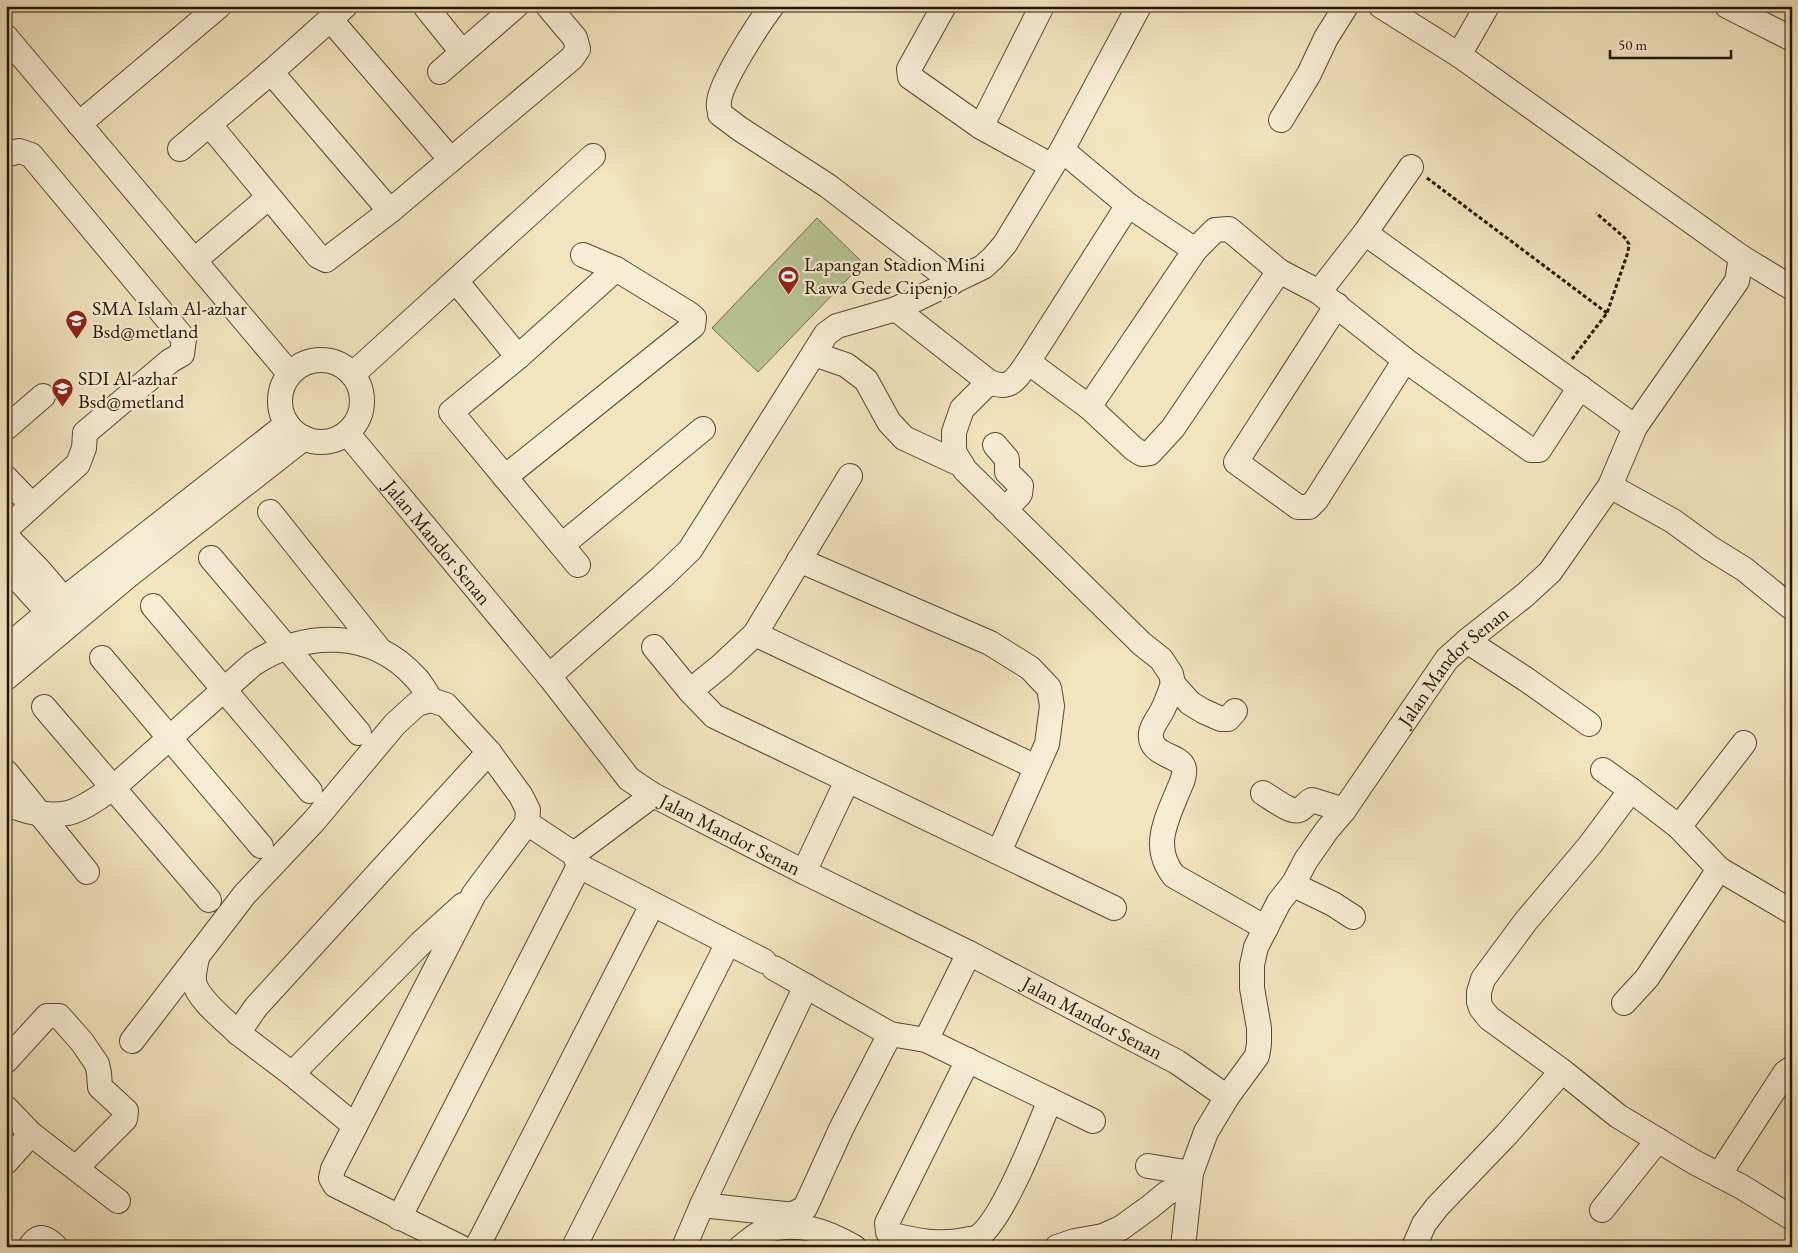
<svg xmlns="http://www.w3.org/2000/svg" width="1798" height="1253" viewBox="0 0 1798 1253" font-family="'EB Garamond',serif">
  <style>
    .green { fill: #b9c493; stroke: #706c4a }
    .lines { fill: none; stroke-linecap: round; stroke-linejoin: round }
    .minor-casing { stroke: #594930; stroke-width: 26 }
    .path { stroke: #261500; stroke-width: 3; stroke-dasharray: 4 2.5; stroke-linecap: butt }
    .minor { stroke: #f7edd5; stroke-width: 24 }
    .labels { text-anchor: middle; stroke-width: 4.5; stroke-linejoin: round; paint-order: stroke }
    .poi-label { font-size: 20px; fill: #261500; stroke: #f7edd5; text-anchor: start }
    .street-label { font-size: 20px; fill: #261500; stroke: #f7edd5 }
  </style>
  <rect width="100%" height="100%" fill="#f2e4be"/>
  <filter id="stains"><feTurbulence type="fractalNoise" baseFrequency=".004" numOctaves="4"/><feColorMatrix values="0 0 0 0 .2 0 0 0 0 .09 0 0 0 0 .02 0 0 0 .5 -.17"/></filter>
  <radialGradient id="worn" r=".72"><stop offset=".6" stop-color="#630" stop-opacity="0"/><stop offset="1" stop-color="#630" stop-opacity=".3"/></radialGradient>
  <!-- green -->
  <path class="green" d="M 817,218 L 863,263 L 758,372 L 712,328 Z"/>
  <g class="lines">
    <defs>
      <g id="minor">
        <path d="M 425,6 L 462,52"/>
        <path d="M 772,6 C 759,23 720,83 719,102 C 718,106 720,110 720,114 L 740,129 L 828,186 L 953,282"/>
        <path d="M 944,6 L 909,69 L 910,77 L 981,127"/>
        <path d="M 1042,6 L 981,127 L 1052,166"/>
        <path d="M 1381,6 L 1459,55 L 1741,257 L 1792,288"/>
        <path d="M 1727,6 L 1792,39"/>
        <path d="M 330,19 L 451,160"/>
        <path d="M 6,37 L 289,373"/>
        <path d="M 1459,55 L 1487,6"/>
        <path d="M 271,72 L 390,211"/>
        <path d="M 440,72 L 516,6"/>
        <path d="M 1281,120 L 1309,74 L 1326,38 L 1346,6"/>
        <path d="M 79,124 L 219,6"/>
        <path d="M 209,124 L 318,256 L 326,260 L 390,211 L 572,58 L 578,49 L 575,38 L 548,6"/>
        <path d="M 180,149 L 271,72 L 345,6"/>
        <path d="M 1062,150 L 1128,205 L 1195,250 L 1215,230 L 1229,229 L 1279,271 L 1319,292 L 1405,360 L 1531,450 L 1539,450 L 1580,387"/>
        <path d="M 6,155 L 19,151 L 31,155 L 184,339 L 182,354 L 170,361 L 85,433 L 84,448 L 78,464 L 6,529"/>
        <path d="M 1365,233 L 1635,427"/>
        <path d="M 195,260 L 269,197"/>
        <path d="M 456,281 L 518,357"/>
        <path d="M 1319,292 L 1365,233 L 1411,167"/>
        <path d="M 1337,305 L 1236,462 L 1298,507 L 1309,507 L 1316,500 L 1405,360"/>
        <path d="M 896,309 L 989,382 C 1012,391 1016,378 1028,362 L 1128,205"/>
        <path d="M 814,354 L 846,365 L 866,380 L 889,422 L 904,438 L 962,465"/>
        <circle cx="321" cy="401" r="41"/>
        <path d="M 1028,362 L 1089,407 L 1134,449 L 1142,454 L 1150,453 L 1173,428 L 1279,271"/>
        <path d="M 353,374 L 593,156"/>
        <path d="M 989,382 L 962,409 L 954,432 L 954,452 L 965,470 L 1088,591 L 1142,644 L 1161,659 L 1171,674 L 1173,684 L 1190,703 L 1203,711 L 1221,719 L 1228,719 L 1235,711"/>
        <path d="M 1089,407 L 1195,250"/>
        <path d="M 6,428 L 43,396"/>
        <path id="s1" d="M 347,433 L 549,676 L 629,779 L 653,795 L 804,872 L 969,953 L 1177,1062 L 1227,1097 L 1206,1132 L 1191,1173 L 1183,1247"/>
        <path d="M 995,445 L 1007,459 L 1007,472 L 1021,486 L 1020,494 L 1005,510"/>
        <path d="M 505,477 L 693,326 L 694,318 L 688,313 L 616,269 L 583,255"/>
        <path d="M 6,478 L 32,505"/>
        <path d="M 1610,486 L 1673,521 L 1710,548 L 1744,569 L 1792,608"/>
        <path d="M 270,512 L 379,649"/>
        <path d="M 6,536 L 39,570 L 74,611"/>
        <path d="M 562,545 L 703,429"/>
        <path d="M 211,558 L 359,733"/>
        <path d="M 799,560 L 990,643 L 1030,668 L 1049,688 L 1052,706 L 1047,744 L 999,852"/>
        <path d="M 578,565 L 451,412 L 518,357 L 616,269"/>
        <path d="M 6,566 L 59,624"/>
        <path d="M 153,606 L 310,791"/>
        <path d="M 755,634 L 1036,767"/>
        <path d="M 1467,641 L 1527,680 L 1589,724"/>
        <path d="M 654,647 L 690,691 L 714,716 L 1114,908"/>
        <path d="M 6,648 L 64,599 L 287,424"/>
        <path d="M 102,658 L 261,846"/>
        <path d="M 549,676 L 662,577 L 690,550 L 826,334 L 837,326 L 896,309 L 983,267 L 993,258 L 1005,244 L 1062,150 L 1139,6"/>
        <path d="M 6,678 L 129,575 L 304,438"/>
        <path d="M 1173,684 C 1170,692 1167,701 1163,709 C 1160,716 1152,725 1151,733 C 1148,757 1182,754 1184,769 C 1185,777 1181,784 1178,791 C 1166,821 1151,847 1174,876 L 1266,928"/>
        <path d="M 690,691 L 722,665 L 755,634 L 850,476"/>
        <path d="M 44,707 L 209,900"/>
        <path d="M 1603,770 L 1631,790 L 1590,845 L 1526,921 L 1483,979 L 1479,992 L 1479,1002 L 1481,1008 L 1489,1018 L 1562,1071 L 1618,1116 L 1694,1162 L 1742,1187 L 1792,1218"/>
        <path d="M 6,772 L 87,872"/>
        <path d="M 1631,790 L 1679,827 L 1719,869 L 1792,912"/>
        <path d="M 1263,793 C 1270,797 1292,814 1299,810 C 1304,808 1307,802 1312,800 L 1344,810"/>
        <path d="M 6,803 C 23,812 48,817 68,813 C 84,809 99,797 113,788 L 253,664 C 305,630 372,629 416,678 C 422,684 426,693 431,700"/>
        <path d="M 1679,827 L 1744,743"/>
        <path d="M 574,854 L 653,795"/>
        <path d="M 804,872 L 847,781"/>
        <path d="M 1294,883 L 1300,888 L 1333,904 L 1353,917"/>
        <path d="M 197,957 C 196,965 193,973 194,981 C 196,998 226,1021 238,1033 L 256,1007 L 489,752"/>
        <path d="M 774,968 L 890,1034 L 926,1040 L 1093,1121"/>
        <path d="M 1624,1003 L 1647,978 L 1719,869"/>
        <path d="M 238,1033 L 292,1074 L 355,1126"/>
        <path d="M 926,1040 L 969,953"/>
        <path d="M 132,1041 L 245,894 L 314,821 L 395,724 L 417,704 L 431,700 L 446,705 L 489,752 L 521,796 L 528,810 L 527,823 L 574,854 L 579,866 L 764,961"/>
        <path d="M 968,1060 L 887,1223 L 888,1232 L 893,1235 C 917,1241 940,1245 965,1240 C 968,1239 973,1239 976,1238 C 1001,1225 1038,1129 1050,1100"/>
        <path d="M 6,1061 L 47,1016 L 59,1016 L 82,1042 L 97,1064 L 99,1073 L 100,1087 L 126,1111 L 125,1119 L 76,1168"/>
        <path d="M 292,1074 L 421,943 L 463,905"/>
        <path id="s2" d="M 1227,1097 L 1257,1056 L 1259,1044 L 1259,1028 L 1252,988 L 1252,965 L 1256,947 L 1279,902 L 1294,883 L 1306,860 L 1327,830 L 1344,810 L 1447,659 L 1467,641 L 1525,595 L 1550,572 L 1610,486 L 1635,427 L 1737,281 L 1741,257"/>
        <path d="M 6,1108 L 31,1134"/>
        <path d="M 6,1162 L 31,1134 L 118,1201"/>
        <path d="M 1148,1166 L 1191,1173"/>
        <path d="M 1719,1175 L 1785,1073 L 1792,1068"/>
        <path d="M 702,1205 L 785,1214 L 793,1214 L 805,1208 L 842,1127 L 890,1034"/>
        <path d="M 1602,1210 L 1658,1140"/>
        <path d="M 399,1218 L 579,866"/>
        <path d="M 30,1247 C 39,1233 45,1237 56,1247"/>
        <path d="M 460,1247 L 335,1185 L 331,1178 L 333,1169 L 474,894 L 527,823"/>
        <path d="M 477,1247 L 652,905"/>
        <path d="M 574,1247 L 728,943"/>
        <path d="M 684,1247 L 702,1205 L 806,986"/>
        <path d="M 741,1247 C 748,1242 756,1234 764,1231 C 798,1221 825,1230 854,1247"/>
        <path d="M 1057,1247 L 1075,1241 L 1103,1236 L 1121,1228 L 1150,1207 L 1167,1193 L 1189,1184"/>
        <path d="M 1414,1247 L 1424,1224 L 1437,1207 L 1507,1134 L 1562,1071"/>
      </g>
    </defs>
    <!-- minor casing -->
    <use href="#minor" class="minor-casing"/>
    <!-- path -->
    <path class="path" d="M 1427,178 L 1607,313
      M 1572,359 L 1607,313 L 1628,252 L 1629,244 L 1625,238 L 1596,213"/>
    <!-- minor -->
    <use href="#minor" class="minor"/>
  </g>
  <!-- icons -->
  <defs>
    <symbol id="stadium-pin" viewBox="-11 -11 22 30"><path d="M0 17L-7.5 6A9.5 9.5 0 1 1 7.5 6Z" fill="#8f2418" stroke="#f7edd5"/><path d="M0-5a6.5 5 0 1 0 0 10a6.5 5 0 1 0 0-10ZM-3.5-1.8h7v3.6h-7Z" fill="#fff"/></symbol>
    <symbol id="school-pin" viewBox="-11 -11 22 30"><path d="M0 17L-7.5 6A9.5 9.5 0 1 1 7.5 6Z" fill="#8f2418" stroke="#f7edd5"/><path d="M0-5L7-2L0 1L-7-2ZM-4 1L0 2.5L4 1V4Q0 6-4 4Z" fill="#fff"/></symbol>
  </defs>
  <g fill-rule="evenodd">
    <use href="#stadium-pin" x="776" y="264" width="25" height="34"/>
    <use href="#school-pin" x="64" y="308" width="25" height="34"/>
    <use href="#school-pin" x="50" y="376" width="25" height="34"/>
  </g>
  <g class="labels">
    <!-- poi labels -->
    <g class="poi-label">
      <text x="804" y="271">Lapangan Stadion Mini<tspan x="804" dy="23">Rawa Gede Cipenjo</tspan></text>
      <text x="92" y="315">SMA Islam Al-azhar<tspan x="92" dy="23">Bsd@metland</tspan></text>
      <text x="78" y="385">SDI Al-azhar<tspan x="78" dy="23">Bsd@metland</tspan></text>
    </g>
    <!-- street labels -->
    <g class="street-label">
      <text dy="7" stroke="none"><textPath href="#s1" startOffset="142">Jalan Mandor Senan</textPath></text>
      <text dy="7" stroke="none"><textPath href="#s2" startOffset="506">Jalan Mandor Senan</textPath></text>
      <text dy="7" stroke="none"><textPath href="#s1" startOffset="562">Jalan Mandor Senan</textPath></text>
      <text dy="7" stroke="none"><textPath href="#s1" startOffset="968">Jalan Mandor Senan</textPath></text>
    </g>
  </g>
  <!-- margin -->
  <rect width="1798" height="1253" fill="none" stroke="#f2e4be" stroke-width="25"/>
  <rect x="8" y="8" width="1783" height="1238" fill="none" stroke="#261500" stroke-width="2.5"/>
  <rect x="12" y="12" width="1773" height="1228" fill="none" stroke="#261500"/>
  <!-- scale -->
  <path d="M1610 50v8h121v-8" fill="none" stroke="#261500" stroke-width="2.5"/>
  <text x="1618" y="50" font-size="15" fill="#261500" stroke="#f7edd5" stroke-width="4" paint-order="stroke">50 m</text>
  <rect width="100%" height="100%" filter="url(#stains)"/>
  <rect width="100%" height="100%" fill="url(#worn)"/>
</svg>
